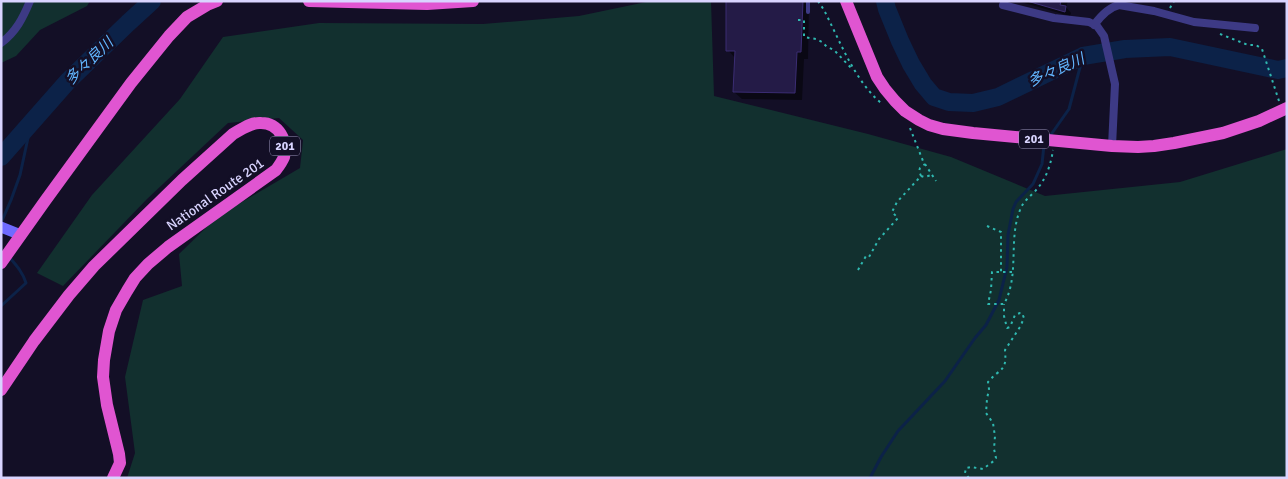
<svg xmlns="http://www.w3.org/2000/svg" width="1288" height="479" viewBox="0 0 1288 479" font-family="Signika,'Noto Sans JP',sans-serif">
  <style>
    .green { fill: #12302f }
    .shadow { fill: #0007 }
    .lines { fill: none; stroke-linecap: round; stroke-linejoin: round }
    .stream { stroke: #0c2248; stroke-width: 3 }
    .river { stroke: #0c2248; stroke-width: 18 }
    .building { fill: #241b47; stroke: #3b2d73 }
    .path { stroke: #2fb8b0; stroke-width: 2; stroke-dasharray: 2.5 4; stroke-linecap: butt }
    .service { stroke: #3d3a85; stroke-width: 4 }
    .minor { stroke: #3d3a85; stroke-width: 8 }
    .secondary { stroke: #6f6bff; stroke-width: 11 }
    .trunk { stroke: #e055d1; stroke-width: 12 }
    .labels { text-anchor: middle; stroke-width: 5; stroke-linejoin: round; paint-order: stroke }
    .shield { fill: #130f26; stroke: #9e99be; stroke-width: 1 }
    .shield-label { font-size: 12px; font-weight: bold; fill: #d9d4ff }
    .street-label { font-size: 14px; fill: #d9d4ff; stroke: #130f26 }
    .water-label { font-size: 15px; font-style: italic; fill: #62b6ff; stroke: #130f26 }
  </style>
  <rect width="100%" height="100%" fill="#130f26"/>
  <!-- green -->
  <path class="green" d="M 1,1 L 90,1 L 87,6 L 40,30 L 16,56 L 1,63 Z
    M 651,1 L 711,1 L 714,96 L 868,134 L 951,157 L 1045,196 L 1180,182 L 1287,149 L 1287,478 L 127,478 L 135,453 L 125,377 L 143,300 L 182,286 L 179,254 L 218,216 L 300,168 L 303,140 L 279,118 L 228,123 L 147,199 L 63,286 L 37,273 L 92,195 L 180,99 L 223,37 L 319,23 L 483,24 L 579,16 Z"/>
  <!-- shadow -->
  <path class="shadow" d="M 728,1 L 808,1 L 809,2 L 808,59 L 804,59 L 802,100 L 742,99 L 734,92 L 735,58 L 728,50 Z
    M 1017,1 L 1068,1 L 1066,7 L 1071,13 L 1070,16 Z"/>
  <g class="lines">
    <!-- stream -->
    <path class="stream" d="M 1050,136 L 1069,109 L 1083,56
      M 1,223 L 11,200 L 20,175 L 31,124
      M 1,306 L 26,283 C 23,273 17,266 10,258
      M 870,478 L 881,457 L 898,431 L 945,381 L 975,338 L 986,325 L 999,300 L 1007,267 L 1008,235 L 1013,209 L 1016,202 L 1033,184 L 1042,164 L 1044,145 L 1045,143"/>
    <!-- river -->
    <path class="river" d="M 885,1 L 887,9 L 900,41 L 911,64 L 923,84 L 934,97 L 949,102 L 973,103 L 998,97 L 1083,56 L 1125,49 L 1170,47 L 1278,70 L 1287,68
      M 1,157 L 68,81 L 128,23 L 152,1"/>
  </g>
  <!-- building -->
  <path class="building" d="M 726,1 L 803,1 L 801,52 L 797,52 L 795,93 L 733,92 L 735,51 L 726,51 Z
    M 1027,1 L 1061,1 L 1060,5 L 1066,6 L 1065,12 Z"/>
  <g class="lines">
    <!-- path -->
    <path class="path" d="M 818,1 L 824,10 C 841,43 854,80 882,104
      M 1170,8 L 1174,1
      M 798,20 L 804,20 L 804,37 L 816,39 L 822,42 L 827,47 L 834,50 L 853,70
      M 1220,34 L 1248,45 L 1256,45 L 1262,49 L 1279,101
      M 910,128 L 923,161 L 936,181
      M 921,176 L 919,171 L 920,168 L 925,164
      M 921,176 L 924,177 L 932,175
      M 987,226 L 1001,232 L 1001,272
      M 858,270 L 866,256 L 869,257 L 879,239 L 898,218 L 892,212 L 897,202 L 921,176
      M 1012,272 L 992,272 L 991,290 L 988,304 L 1004,304 C 1020,275 1008,240 1020,210 C 1023,201 1031,196 1037,189 C 1046,179 1051,164 1053,150
      M 969,478 L 965,473 L 966,468 L 971,467 L 983,469 L 995,460 L 996,458 L 994,449 L 995,436 L 994,430 L 993,423 L 986,413 L 987,399 L 989,389 L 988,382 C 1001,367 1007,372 1005,350 L 1020,327 L 1024,318 L 1022,313 L 1020,313 L 1015,315 L 1010,327 L 1007,328 L 1004,316 L 1004,304"/>
    <!-- service -->
    <path class="service" d="M 808,12 L 808,1"/>
    <!-- minor -->
    <path class="minor" d="M 1003,5 L 1054,18 L 1089,22 L 1097,26 L 1104,36 L 1115,84 L 1112,146
      M 1094,25 C 1100,17 1110,7 1119,5 L 1154,11 L 1194,22 L 1255,28
      M 1,43 C 16,32 23,18 30,1"/>
    <!-- secondary -->
    <path class="secondary" d="M 1,227 L 21,235"/>
    <!-- trunk -->
    <path class="trunk" d="M 309,1 L 427,4 L 473,1
      M 846,1 L 877,77 L 885,89 L 895,101 L 905,111 L 919,120 L 929,125 L 943,129 L 973,133 L 1112,146 L 1138,147 L 1154,146 L 1174,143 L 1223,133 L 1259,121 L 1287,108
      M 1,263 L 45,201 L 131,83 L 169,36 L 187,17 L 207,5 L 217,1
      M 1,390 L 34,341 L 69,295 L 94,266 L 182,180 L 233,134 C 242,129 251,122 261,123 C 279,123 288,141 284,157 C 282,162 279,166 276,170 L 168,247 L 148,264 L 135,278 L 127,291 L 116,310 L 109,331 L 104,360 L 103,377 L 107,405 L 119,454 L 120,463 L 113,478"/>
  </g>
  <g class="labels">
    <!-- shield labels -->
    <g class="shield">
      <rect x="1019" y="129.5" width="30" height="19" rx="4"/>
      <rect x="270" y="136.5" width="30" height="19" rx="4"/>
    </g>
    <g class="shield-label">
      <text x="1034" y="143">201</text>
      <text x="285" y="150">201</text>
    </g>
    <!-- street labels -->
    <g class="street-label">
      <text transform="translate(215 194) rotate(-35)" y="5">National Route 201</text>
    </g>
    <!-- water labels -->
    <g class="water-label">
      <text transform="translate(89 61) rotate(-44)" y="5">多々良川</text>
      <text transform="translate(1056 70) rotate(-24)" y="5">多々良川</text>
    </g>
  </g>
  <!-- border -->
  <rect width="1288" height="479" fill="none" stroke="#d9d4ff" stroke-width="5"/>
</svg>
